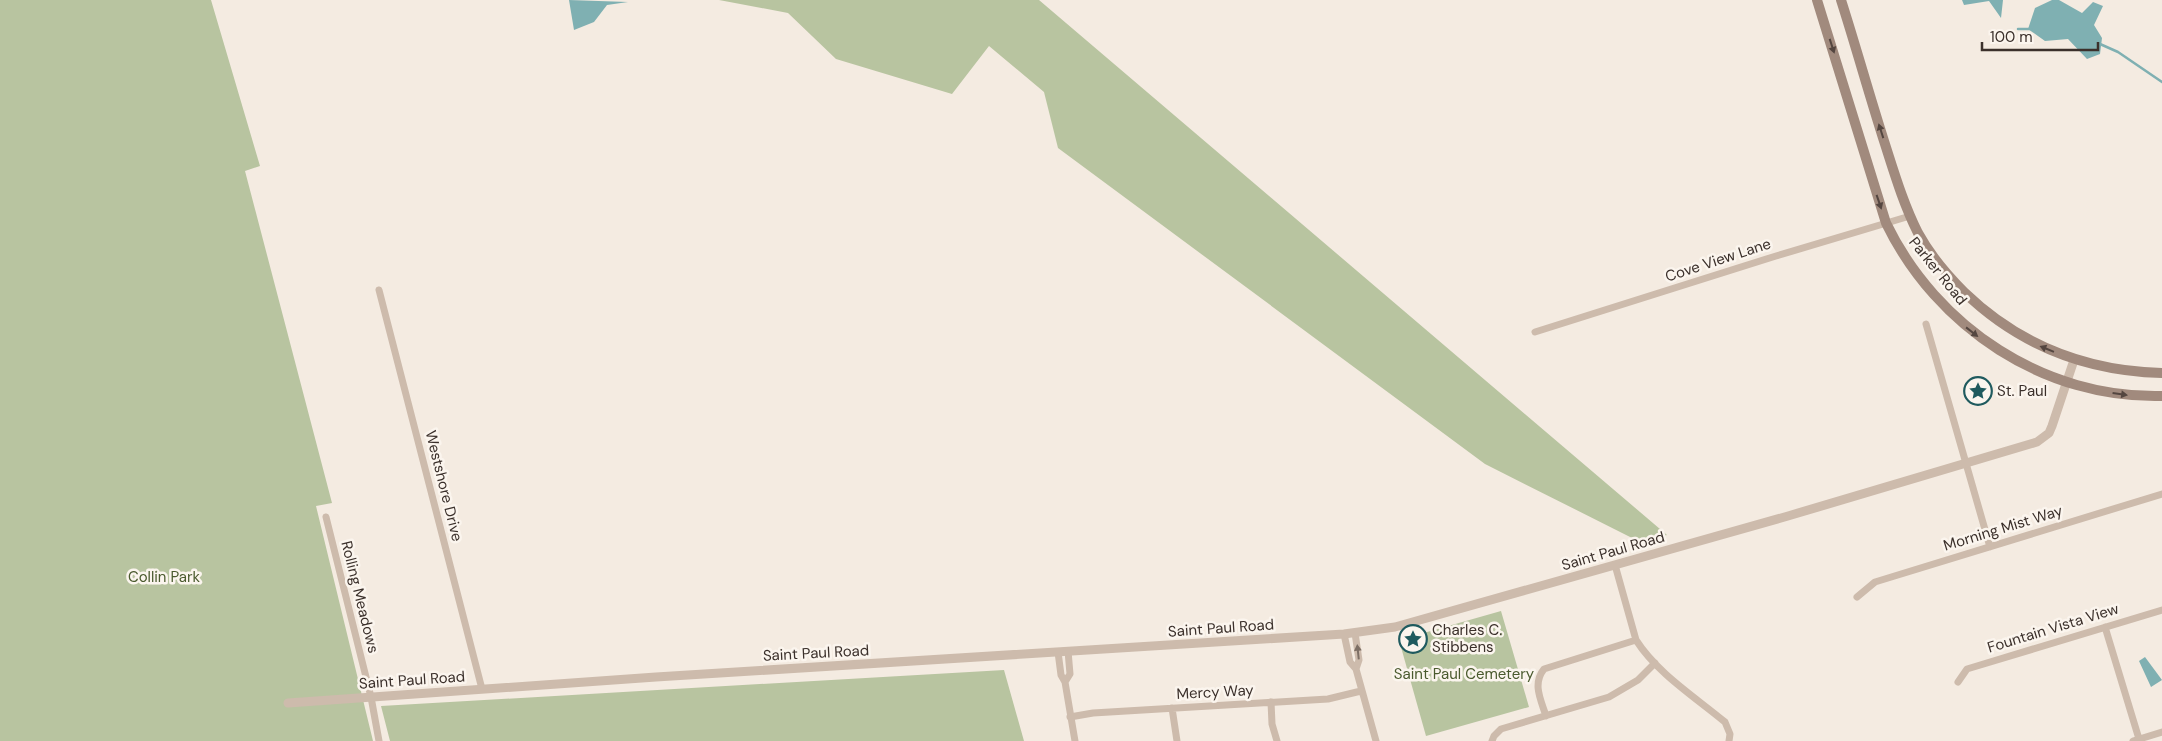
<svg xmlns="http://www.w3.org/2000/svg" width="2162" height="741" viewBox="0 0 2162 741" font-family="'DM Sans',sans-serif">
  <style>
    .green { fill: #b8c4a0 }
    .water { fill: #7fb0b2 }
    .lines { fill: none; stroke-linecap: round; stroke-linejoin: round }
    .stream { stroke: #7fb0b2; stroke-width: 2.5 }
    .minor { stroke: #cdbbac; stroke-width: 7 }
    .tertiary { stroke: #cdbbac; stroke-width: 9 }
    .secondary { stroke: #a18a7d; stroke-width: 10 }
    .oneway { fill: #544640 }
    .oneway2 { fill: #7d6f65 }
    .labels { text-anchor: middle; stroke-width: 5; stroke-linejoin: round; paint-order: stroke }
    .street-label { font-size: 15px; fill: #3b302b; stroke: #fbf5ee }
    .poi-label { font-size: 15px; fill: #3b302b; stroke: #fbf5ee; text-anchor: start }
    .park-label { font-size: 15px; fill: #4a5a2e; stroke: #fbf5ee }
  </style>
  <rect width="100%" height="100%" fill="#f4ebe1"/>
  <!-- green -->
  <path class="green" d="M 0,0 L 211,0 L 260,166 L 245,171 L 332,503 L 316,506 L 373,741 L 0,741 Z
    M 719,0 L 1039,0 L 1667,535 L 1640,542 L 1485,464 L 1058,148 L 1044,92 L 989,46 L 952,94 L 836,59 L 788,13 Z
    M 1501,611 L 1529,707 L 1426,736 L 1399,640 Z
    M 1004,670 L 1024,741 L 390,741 L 381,706 Z"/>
  <!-- water -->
  <path class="water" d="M 569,0 L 628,2 L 607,5 L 594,22 L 574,30 Z
    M 1962,0 L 2003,0 L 2001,18 L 1989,1 L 1964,5 Z
    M 2052,0 L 2059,0 L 2082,13 L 2093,2 L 2103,6 L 2094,25 L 2102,38 L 2100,54 L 2087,59 L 2068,39 L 2045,41 L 2028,29 L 2035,8 Z
    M 2145,657 L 2162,680 L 2151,687 L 2139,661 Z"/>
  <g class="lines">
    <!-- stream -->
    <path class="stream" d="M 2018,29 L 2031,29
      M 2100,44 L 2118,52 L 2162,82"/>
    <!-- minor -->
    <path class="minor" d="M 379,290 L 482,689
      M 1926,324 L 1990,547
      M 1535,332 L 1776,256 L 1910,216
      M 326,517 L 371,697 L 379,741
      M 1615,565 L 1636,640 C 1657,673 1695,697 1725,722 L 1730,734 L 1729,741
      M 1857,597 L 1875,582 L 2162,494
      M 2105,627 L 2139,739
      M 1344,634 L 1350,662 L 1356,669 L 1359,660 L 1355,633
      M 1058,652 L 1061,675 L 1065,682 L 1070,674 L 1068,651
      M 1356,669 L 1376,741
      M 1065,682 L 1075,741
      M 1958,682 L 1967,669 L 2162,610
      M 1271,702 L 1272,724 L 1277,741
      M 1172,708 L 1177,741
      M 1546,716 C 1541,700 1532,684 1544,669 L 1636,640
      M 1070,717 L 1093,713 L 1328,699 L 1361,691
      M 1492,741 L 1494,736 L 1501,729 L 1609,697 L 1638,680 L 1655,663
      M 2133,741 L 2162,732"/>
    <!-- tertiary -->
    <path class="tertiary" d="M 288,703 L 656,677 L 1344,634 L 1395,627 L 1788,516 L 2037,442 L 2049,433 L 2052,426 L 2074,360"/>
    <!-- secondary -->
    <path class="secondary" d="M 1817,0 L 1886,223 C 1937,328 2045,399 2162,396
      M 1841,0 C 1856,47 1869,94 1884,141 C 1894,172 1903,203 1918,233 C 1930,255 1947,275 1964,292 C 2019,345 2087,371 2162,373"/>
  </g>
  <!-- one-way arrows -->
  <defs><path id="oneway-solid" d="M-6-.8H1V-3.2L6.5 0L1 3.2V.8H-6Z" transform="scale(1.25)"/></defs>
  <g class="oneway">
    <use href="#oneway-solid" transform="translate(1832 46) rotate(72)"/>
    <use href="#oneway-solid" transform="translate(1881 131) rotate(-108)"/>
    <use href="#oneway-solid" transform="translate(1879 202) rotate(71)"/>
    <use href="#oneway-solid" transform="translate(1972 332) rotate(38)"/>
    <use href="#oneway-solid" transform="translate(2047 349) rotate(-158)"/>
    <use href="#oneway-solid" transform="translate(2120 394) rotate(8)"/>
  </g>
  <use class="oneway2" href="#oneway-solid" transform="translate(1358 652) rotate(-96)"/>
  <!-- icons -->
  <defs>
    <symbol id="sight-ring" viewBox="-11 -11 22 22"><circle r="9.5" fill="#fbf5ee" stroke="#1f5a5e" stroke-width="1.5"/><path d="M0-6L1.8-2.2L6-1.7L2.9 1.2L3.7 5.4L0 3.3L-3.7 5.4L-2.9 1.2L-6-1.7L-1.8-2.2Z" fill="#1f5a5e"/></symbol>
  </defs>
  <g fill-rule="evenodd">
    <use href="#sight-ring" x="1962" y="375" width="32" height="32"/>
    <use href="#sight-ring" x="1397" y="623" width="32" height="32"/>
  </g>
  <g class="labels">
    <!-- street labels -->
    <g class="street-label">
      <text transform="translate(1718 260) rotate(-18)" y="5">Cove View Lane</text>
      <text transform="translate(1938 271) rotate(51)" y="5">Parker Road</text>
      <text transform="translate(444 486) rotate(76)" y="5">Westshore Drive</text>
      <text transform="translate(2003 528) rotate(-17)" y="5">Morning Mist Way</text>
      <text transform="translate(1613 551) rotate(-16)" y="5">Saint Paul Road</text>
      <text transform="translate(360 597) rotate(76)" y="5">Rolling Meadows</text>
      <text transform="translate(1221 628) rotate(-4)" y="5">Saint Paul Road</text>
      <text transform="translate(2053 628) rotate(-17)" y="5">Fountain Vista View</text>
      <text transform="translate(816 653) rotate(-3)" y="5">Saint Paul Road</text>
      <text transform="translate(412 680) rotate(-4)" y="5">Saint Paul Road</text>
      <text transform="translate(1215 692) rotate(-3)" y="5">Mercy Way</text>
    </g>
    <!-- poi labels -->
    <g class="poi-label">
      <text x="1997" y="396">St. Paul</text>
      <text x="1432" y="635">Charles C.<tspan x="1432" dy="17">Stibbens</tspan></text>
    </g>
    <!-- park labels -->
    <g class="park-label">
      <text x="164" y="582">Collin Park</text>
      <text x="1464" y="679">Saint Paul Cemetery</text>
    </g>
  </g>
  <!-- scale -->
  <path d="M1982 42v8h116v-8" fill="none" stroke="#3b302b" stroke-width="2.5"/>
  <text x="1990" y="42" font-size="15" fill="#3b302b" stroke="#fbf5ee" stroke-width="4" paint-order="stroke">100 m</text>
</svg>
